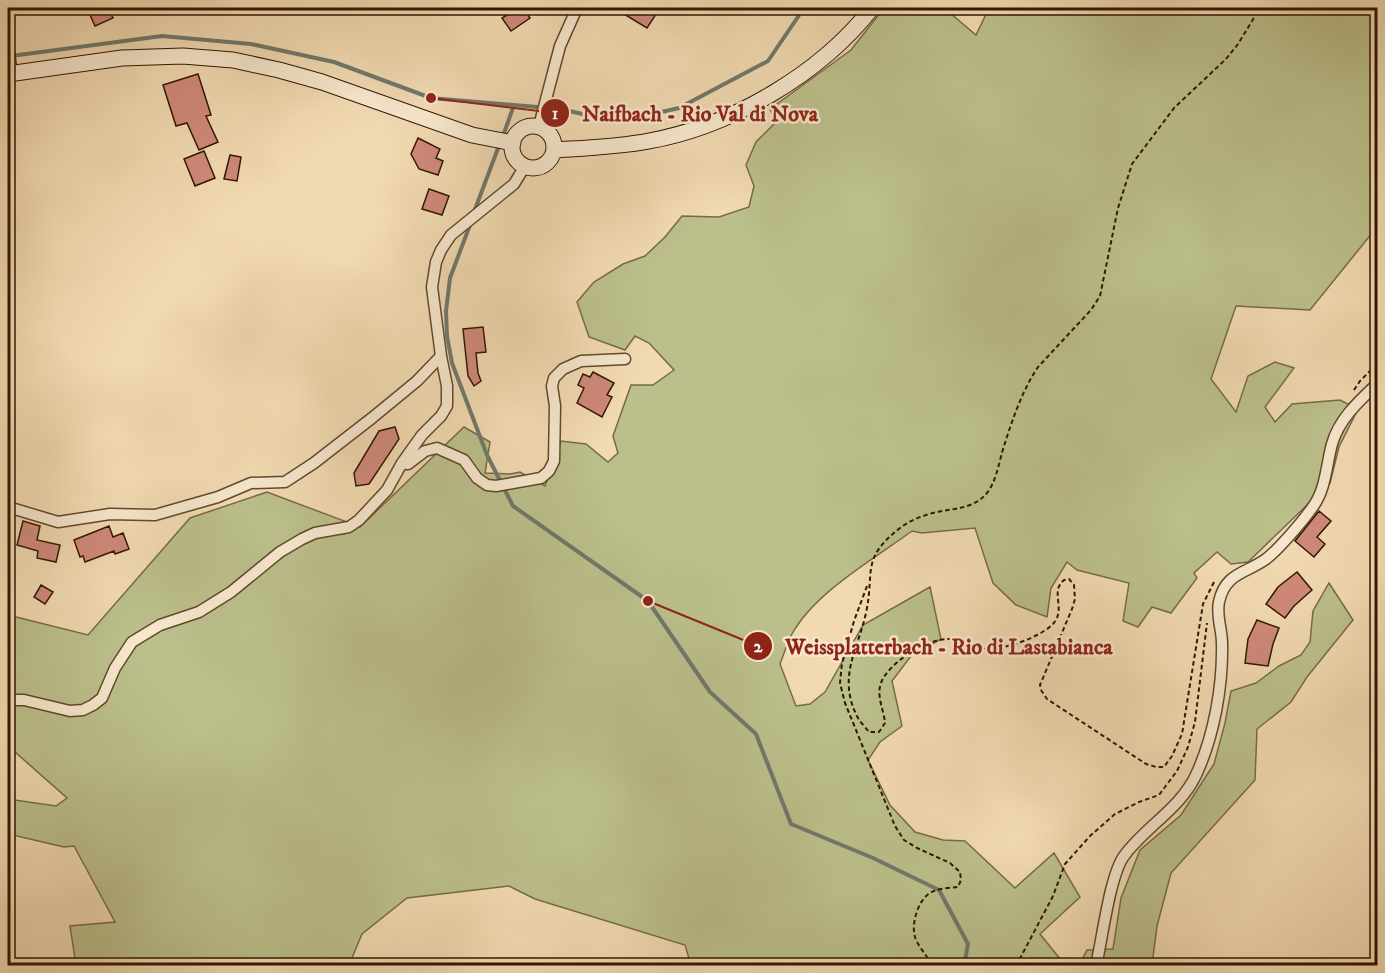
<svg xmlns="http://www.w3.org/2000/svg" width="1385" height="973" viewBox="0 0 1385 973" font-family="'IM FELL DW Pica',serif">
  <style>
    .green { fill: #bbbf8b; stroke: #766b46; stroke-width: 1.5 }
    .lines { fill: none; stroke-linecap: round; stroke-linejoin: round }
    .stream { stroke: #71786b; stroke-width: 4 }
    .building { fill: #cf897a; stroke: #311700; stroke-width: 1.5 }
    .street-casing { stroke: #61482c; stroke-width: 13 }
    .secondary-casing { stroke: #311700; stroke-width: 17 }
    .path { stroke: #311700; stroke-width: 2; stroke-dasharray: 4.5 3; stroke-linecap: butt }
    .street { stroke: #f6e6cc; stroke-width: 10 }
    .secondary { stroke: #f6e6cc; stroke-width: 15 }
    .leader { fill: none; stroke: #8f2418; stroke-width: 2 }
    .callout-dot { fill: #8f2418; stroke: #f6e6cc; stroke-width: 2 }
    .mark-label { font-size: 18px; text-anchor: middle; font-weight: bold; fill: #fff }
    .callout-label { font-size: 22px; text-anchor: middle; font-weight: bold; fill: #8f2418; stroke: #f6e6cc; stroke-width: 5; stroke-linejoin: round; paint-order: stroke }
  </style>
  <rect width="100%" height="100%" fill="#f1d9b1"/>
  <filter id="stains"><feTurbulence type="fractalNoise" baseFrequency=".00333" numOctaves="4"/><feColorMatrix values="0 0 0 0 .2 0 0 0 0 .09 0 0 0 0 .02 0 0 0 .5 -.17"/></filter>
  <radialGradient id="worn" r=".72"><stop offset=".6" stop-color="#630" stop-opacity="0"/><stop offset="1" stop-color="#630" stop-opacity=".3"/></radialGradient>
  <!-- green -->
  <path class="green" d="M 884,8 L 944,8 L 976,35 L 989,8 L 1377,8 L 1377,227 L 1310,310 L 1236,306 L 1211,379 L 1236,412 L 1248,376 L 1275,362 L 1294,368 L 1265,407 L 1275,422 L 1292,404 L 1340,400 L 1358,409 L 1339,447 L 1330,483 L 1248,562 L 1231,564 L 1217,552 L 1194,573 L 1197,578 L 1171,613 L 1152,607 L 1138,627 L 1123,621 L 1129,583 L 1077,570 L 1067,562 L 1051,588 L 1047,617 L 1016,605 L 993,583 L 975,528 L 922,533 L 912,531 C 874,559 815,592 792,634 C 787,643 784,654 780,664 L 796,706 L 810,704 L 825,692 L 863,625 L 930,587 L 941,639 L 911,656 L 892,681 L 902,726 L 880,742 L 868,760 L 890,805 L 915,832 L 943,840 L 965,841 L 1015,888 L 1054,853 L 1080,897 L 1040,934 L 1065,965 L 691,965 L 685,945 L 535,899 L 509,886 L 407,898 L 362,934 L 349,965 L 76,965 L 70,926 L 115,922 L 74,846 L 64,847 L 8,834 L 8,799 L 56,806 L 67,798 L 15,752 L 8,751 L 8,615 L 88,635 L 190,518 L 267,492 L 360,527 L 464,427 L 490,442 L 485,473 L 510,474 L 520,472 L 545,486 L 561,441 L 586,444 L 608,462 L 618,453 L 613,436 L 631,385 L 653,385 L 674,370 L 649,343 L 635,336 L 625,350 L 589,337 L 577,302 L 594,282 L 623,264 L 645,256 L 665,237 L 682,216 L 719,217 L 749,207 L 754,186 L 746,165 L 756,142 L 776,122 L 770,109 L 851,50 Z
    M 1329,583 L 1353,620 L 1307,677 L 1291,702 L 1257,729 L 1255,780 L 1171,873 L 1157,926 L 1152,965 L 1079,966 L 1087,950 L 1113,949 L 1121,898 L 1140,850 L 1181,815 L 1214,764 L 1225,723 L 1231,691 L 1256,683 L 1279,666 L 1301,655 L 1310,642 L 1313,611 Z"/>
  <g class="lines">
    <!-- stream -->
    <path class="stream" d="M 11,56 L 162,36 L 251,44 L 334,62 L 431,98 L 561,109 L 591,116 L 639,117 L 679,108 L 768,61 L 804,8
      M 503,136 L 514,105
      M 474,212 L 500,143
      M 470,225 L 450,278 L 446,311 L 447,336 L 452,363 L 487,455 L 513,506 L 648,601 L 710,692 L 756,734 L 791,824 L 873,858 L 939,890 L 968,944 L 964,966"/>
  </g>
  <!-- building -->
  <path class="building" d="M 87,8 L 108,8 L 113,18 L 95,26 Z
    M 519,8 L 523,8 L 530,18 L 511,31 L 502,18 Z
    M 614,8 L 660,8 L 647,28 Z
    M 198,74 L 211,115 L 206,116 L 218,142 L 199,150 L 187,123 L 176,126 L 163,85 Z
    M 418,138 L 440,149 L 436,158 L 443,161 L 438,175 L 419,169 L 411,154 Z
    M 204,151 L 215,178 L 195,186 L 184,159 Z
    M 230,155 L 241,157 L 237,181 L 224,179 Z
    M 429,189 L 449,196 L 442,215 L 422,209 Z
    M 483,327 L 486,352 L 476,353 L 478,373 L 481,381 L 474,386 L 468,376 L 463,329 Z
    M 593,372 L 614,383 L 607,395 L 612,397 L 602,417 L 577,403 L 584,388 L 578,385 L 583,374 L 590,377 Z
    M 395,427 L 399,439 L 369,484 L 356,486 L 354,473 L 379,431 Z
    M 1319,511 L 1331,521 L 1317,537 L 1325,544 L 1314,557 L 1295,541 Z
    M 23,521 L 40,526 L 37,540 L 60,545 L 56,562 L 37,558 L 38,551 L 17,545 Z
    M 109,526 L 113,537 L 123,533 L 129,549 L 115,554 L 114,551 L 85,562 L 83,556 L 80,557 L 74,540 Z
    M 1297,572 L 1312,590 L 1294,606 L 1285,618 L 1266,604 L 1278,587 Z
    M 41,585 L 53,592 L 45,604 L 34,597 Z
    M 1257,620 L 1279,628 L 1273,644 L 1268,666 L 1245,663 L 1248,639 Z"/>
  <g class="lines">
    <defs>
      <path id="street" d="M 8,47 L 12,73
        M 539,126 L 560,46 L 577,8
        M 402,463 L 408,464 L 425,451 L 437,448 L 464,460 L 477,478 L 487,485 L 496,486 L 541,478 L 549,471 L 554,461 L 555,406 L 552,386 L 554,378 L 563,369 L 581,361 L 625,359
        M 8,507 L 58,522 L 110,514 L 155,515 L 218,497 L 251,483 L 285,482 L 314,463 L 372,418 L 417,381 L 441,356
        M 8,700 L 24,700 L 70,711 L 83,710 L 93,705 L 102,698 L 115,668 L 132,642 L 160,625 L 199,612 L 231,592 L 280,552 L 302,539 L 315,533 L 349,527 L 359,520 L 387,490 L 402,463 L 422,435 L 441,416 L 447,406 L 447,386 L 441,356 L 432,287 L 436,262 L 441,250 L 451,235 L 514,184 L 525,166
        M 1096,966 C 1102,940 1110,875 1124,856 C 1145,827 1180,809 1196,775 C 1214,736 1223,686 1222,643 C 1222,630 1216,615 1219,602 C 1225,573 1245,574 1266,559 C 1278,550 1303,521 1312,508 C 1326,490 1326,466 1332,444 C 1339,419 1359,401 1378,383"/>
      <path id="secondary" d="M 8,74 L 122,58 L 183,56 L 233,60 L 279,70 L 322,82 L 472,135 L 513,143
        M512 147a21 21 0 1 1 42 0a21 21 0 1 1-42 0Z
        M 554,150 C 586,148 618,147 649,141 C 732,126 820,74 872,8"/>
    </defs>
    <!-- street casing -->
    <use href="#street" class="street-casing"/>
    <!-- secondary casing -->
    <use href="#secondary" class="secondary-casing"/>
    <!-- path -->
    <path class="path" d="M 1354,390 L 1360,381 L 1378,363
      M 1214,582 L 1203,604 L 1182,734 L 1172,756 L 1164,767 L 1156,767 L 1146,764 L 1047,699 L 1041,690 L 1040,685 L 1072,609 L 1075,599 L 1074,585 L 1069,579 L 1064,580 C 1047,594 1073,614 1044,631 C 1028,641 998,652 979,648 C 968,646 959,639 948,639 C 927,639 888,663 881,683 C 876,696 884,710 885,723 L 879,732 L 869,732 C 865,727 859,721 856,714 C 838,676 858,649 866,613 C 875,572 860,559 900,528 C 909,521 921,516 933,513 C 952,508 973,510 987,493 C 997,480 999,461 1004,446 C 1013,418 1022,391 1038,367 L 1091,310 L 1100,296 L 1118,208 L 1132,164 L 1174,108 L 1226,59 L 1238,44 L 1260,8
      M 867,586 L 854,621 L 842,663 L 840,683 L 845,703 L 895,826 L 904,840 L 917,848 L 950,863 L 960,872 L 961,880 L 958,887 C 949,888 938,888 930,893 C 918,900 911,924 915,937 C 918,947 928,956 932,966
      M 1016,966 L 1053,896 L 1065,864 L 1090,836 L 1115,814 L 1139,802 L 1159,795 L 1177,771 L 1188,747 L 1195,722 L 1207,623"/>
    <!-- street -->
    <use href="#street" class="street"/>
    <!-- secondary -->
    <use href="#secondary" class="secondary"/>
  </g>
  <!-- callouts -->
  <path class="leader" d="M431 98L555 113M648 601L758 646"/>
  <g class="callout-dot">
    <circle cx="431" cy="98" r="6"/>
    <circle cx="648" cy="601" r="6"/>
    <circle cx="555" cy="113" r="15"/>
    <circle cx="758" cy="646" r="15"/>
  </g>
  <g class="mark-label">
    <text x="555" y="119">1</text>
    <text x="758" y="652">2</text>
  </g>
  <g class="callout-label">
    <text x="700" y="121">Naifbach - Rio Val di Nova</text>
    <text x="949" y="654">Weissplatterbach - Rio di Lastabianca</text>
  </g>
  <!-- margin -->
  <rect width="1385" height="973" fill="none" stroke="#f1d9b1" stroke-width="30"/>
  <rect x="9" y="9" width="1367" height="955" fill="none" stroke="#311700" stroke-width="3"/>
  <rect x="15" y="15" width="1355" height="943" fill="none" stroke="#311700" stroke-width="1.5"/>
  <rect width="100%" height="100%" filter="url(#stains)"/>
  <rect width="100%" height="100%" fill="url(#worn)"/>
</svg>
